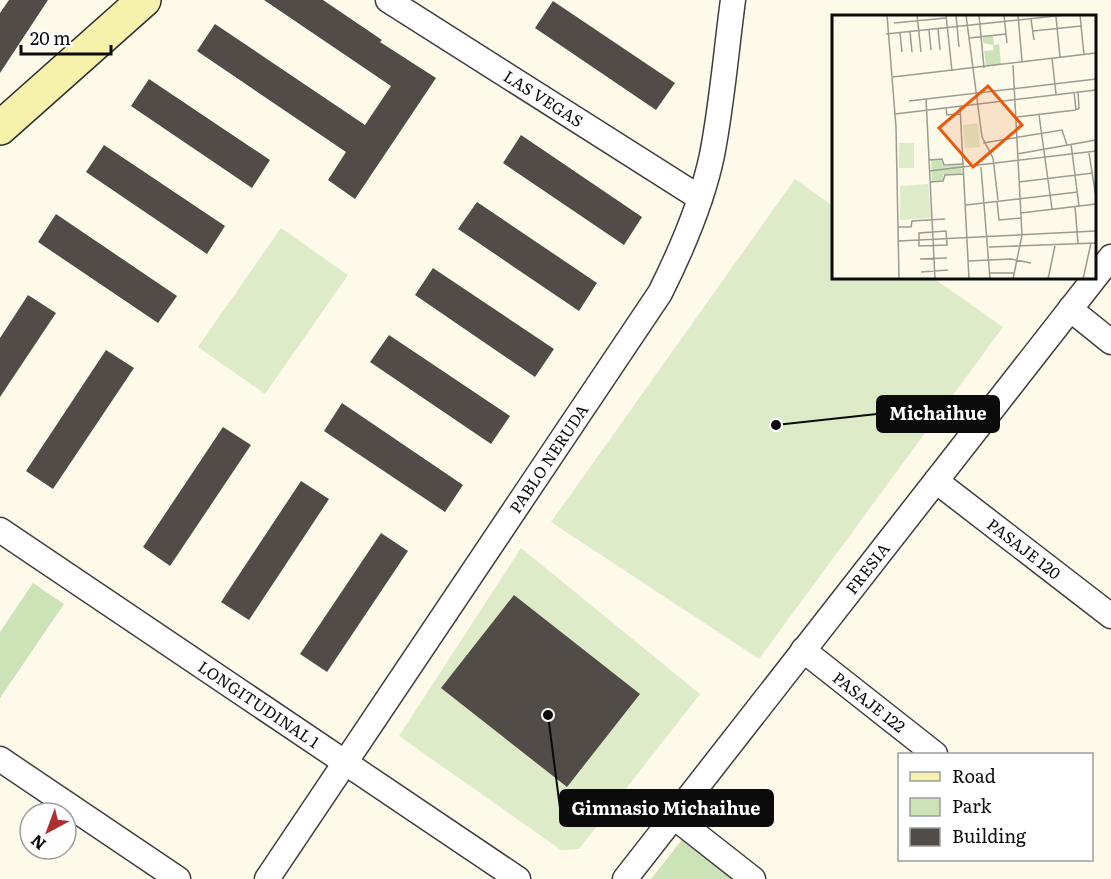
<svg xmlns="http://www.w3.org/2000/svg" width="1111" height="879" viewBox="0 0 1111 879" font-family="Literata,serif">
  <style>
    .green { fill: #cce3b8 }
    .pitch { fill: #deebc9 }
    .building { fill: #524c48 }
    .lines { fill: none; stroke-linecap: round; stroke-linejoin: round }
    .street-casing { stroke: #3e3e3e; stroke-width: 27 }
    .secondary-casing { stroke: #2d2d2d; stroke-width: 36 }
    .street { stroke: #fff; stroke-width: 24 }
    .secondary { stroke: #f7f2ab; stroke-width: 33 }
    .labels { text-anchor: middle; stroke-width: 6; stroke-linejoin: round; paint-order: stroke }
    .street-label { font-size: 16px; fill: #0b0b0b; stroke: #fff }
    .inset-road { fill: none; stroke: #9c9a91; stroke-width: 1.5 }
    .view { fill: #e8590c; fill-opacity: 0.15; stroke: #e8590c; stroke-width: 3 }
    .inset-edge { fill: none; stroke: #0b0b0b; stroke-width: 3 }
    .leader { fill: none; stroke: #0b0b0b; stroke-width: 2 }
    .callout-dot { fill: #0b0b0b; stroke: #fff; stroke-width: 2 }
    .callout { fill: #0b0b0b; stroke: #0b0b0b; stroke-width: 2 }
    .callout-label { font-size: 18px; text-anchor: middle; font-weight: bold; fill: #fff }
  </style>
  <rect width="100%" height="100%" fill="#fdfaea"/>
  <!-- green -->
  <path class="green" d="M 33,583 L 64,604 L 0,698 L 0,632 Z
    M 684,837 L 736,879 L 651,879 Z"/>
  <!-- pitch -->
  <path class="pitch" d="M 795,179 L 833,206 L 834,278 L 933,278 L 1003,327 L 759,659 L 551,522 Z
    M 281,228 L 348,275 L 265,394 L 198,347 Z
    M 521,548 L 700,694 L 579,849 L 561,850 L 399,736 Z"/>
  <!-- building -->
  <path class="building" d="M 9,0 L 48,0 L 0,73 L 0,13 Z
    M 264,0 L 323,0 L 382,40 L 380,42 L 436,78 L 355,199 L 328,180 L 346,152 L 197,51 L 215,24 L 365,125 L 391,86 Z
    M 553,1 L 675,83 L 656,110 L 535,28 Z
    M 149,79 L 270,160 L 252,188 L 131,106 Z
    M 521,135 L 642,217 L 624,245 L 503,163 Z
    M 104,145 L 225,226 L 207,254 L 86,172 Z
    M 477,202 L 597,283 L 579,311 L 458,229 Z
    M 56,214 L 177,296 L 158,323 L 38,242 Z
    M 433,268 L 554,349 L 535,377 L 415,295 Z
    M 28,295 L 56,313 L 0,397 L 0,338 Z
    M 389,335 L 510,416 L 491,444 L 370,362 Z
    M 106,350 L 134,368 L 53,489 L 26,471 Z
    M 342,403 L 463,485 L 445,512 L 324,431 Z
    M 223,427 L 251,445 L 170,566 L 143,547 Z
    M 301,481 L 329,499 L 249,620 L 221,602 Z
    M 381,533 L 408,551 L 327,672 L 300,654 Z
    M 514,595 L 640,694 L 567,787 L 441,688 Z"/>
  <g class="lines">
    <defs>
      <g id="street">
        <path id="s1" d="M 388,0 L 700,198"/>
        <path d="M 1070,309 L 1111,342"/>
        <path id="s2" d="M 936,481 L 1111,616"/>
        <path id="s3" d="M 0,530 L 518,879"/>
        <path id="s4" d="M 803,650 L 935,754"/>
        <path d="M 0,759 L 178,879"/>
        <path d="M 674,817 L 753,879"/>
        <path id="s5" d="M 267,879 L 660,293 C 682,249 702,203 712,155 C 722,104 726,52 733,0"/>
        <path id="s6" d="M 625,879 L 1111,257"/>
      </g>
      <path id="secondary" d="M 0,128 L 144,0"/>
    </defs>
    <!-- street casing -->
    <use href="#street" class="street-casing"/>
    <!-- secondary casing -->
    <use href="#secondary" class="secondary-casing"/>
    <!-- street -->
    <use href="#street" class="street"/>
    <!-- secondary -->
    <use href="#secondary" class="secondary"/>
  </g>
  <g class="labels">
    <!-- street labels -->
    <g class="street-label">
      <text dy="6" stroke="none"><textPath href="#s1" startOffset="184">LAS VEGAS</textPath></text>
      <text dy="6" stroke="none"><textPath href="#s5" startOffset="506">PABLO NERUDA</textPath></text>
      <text dy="6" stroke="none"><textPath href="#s2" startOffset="111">PASAJE 120</textPath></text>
      <text dy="6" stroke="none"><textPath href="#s6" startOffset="394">FRESIA</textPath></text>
      <text dy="6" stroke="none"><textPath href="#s4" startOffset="84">PASAJE 122</textPath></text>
      <text dy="6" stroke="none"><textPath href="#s3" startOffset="312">LONGITUDINAL 1</textPath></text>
    </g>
  </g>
  <!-- overview -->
  <g transform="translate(832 15)">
    <rect width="264" height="264" fill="#fdfaea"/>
    <path d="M 161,21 L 162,30 L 167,29 L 169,49 L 154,51 L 152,36 L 162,35 L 161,30 L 151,28 L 151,22 ZM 99,145 L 110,145 L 111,151 L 129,150 L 130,158 L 111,160 L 111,165 L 100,166 Z" fill="#cce3b8"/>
    <path d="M 146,108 L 148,132 L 133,133 L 131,110 ZM 67,128 L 82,128 L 82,153 L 67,153 ZM 96,169 L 99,203 L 68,205 L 68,171 Z" fill="#deebc9"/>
    <path class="inset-road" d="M 55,0 L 64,112 L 67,264M 85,0 L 89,37M 114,0 L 120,56M 124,0 L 127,32M 134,0 L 150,122 L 161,143 L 166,185M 147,0 L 152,53M 172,0 L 175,28M 186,0 L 190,46M 248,0 L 252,40M 224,2 L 228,42M 199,4 L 202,25M 62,8 L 114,3M 106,14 L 108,35M 97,15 L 99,35M 201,16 L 249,11M 78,17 L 80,37M 68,18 L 70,37M 54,19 L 233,0M 137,23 L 174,19M 220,43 L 224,79M 181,50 L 190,220 L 181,264M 61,62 L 264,38M 242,77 L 244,95M 94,84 L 103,264M 77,86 L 264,64M 128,91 L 137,264M 114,93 L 115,100 L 129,99M 244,95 L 247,93 L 246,77M 63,99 L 264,75M 207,100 L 220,194M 185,102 L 244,95M 151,128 L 230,115 L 235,130M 239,129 L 247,191M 257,138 L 264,183M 185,139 L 264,125M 97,145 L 110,144 L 112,150 L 132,149M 149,152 L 158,264M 97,156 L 264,136M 98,167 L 111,166 L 113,160 L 132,159M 187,167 L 261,158M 165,186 L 167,205 L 189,203M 134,190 L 246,177M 243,192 L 246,228M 189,198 L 264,189M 66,212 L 79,212 L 80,206 L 113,204M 114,216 L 115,230 L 87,231 L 87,218 ZM 67,226 L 264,216M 157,232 L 264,228M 88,244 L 115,243M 136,246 L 179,244 L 199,248M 89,257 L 116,255M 158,258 L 182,258M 216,264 L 223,231M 251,264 L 259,228"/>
    <path class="view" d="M 156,71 L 190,110 L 141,152 L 107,113 Z"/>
    <rect width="264" height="264" class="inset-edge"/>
  </g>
  <!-- callouts -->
  <path class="leader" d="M776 425L877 414M548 715L560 808"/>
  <g class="callout-dot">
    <circle cx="776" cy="425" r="6"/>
    <circle cx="548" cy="715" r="6"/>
  </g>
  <g class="callout">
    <rect x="877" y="396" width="122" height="36" rx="6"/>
    <rect x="560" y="790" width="213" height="36" rx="6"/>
  </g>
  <g class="callout-label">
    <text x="938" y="420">Michaihue</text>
    <text x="666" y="815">Gimnasio Michaihue</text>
  </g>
  <!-- legend -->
  <rect x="898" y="753" width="195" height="108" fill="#ffffff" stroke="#9d9d9d" stroke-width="1.5"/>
  <rect x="910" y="772" width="30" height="9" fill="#f7f2ab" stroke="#9d9d9d" stroke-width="1.5"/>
  <text x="952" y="783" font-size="18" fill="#0b0b0b">Road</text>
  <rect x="910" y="798" width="30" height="18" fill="#cce3b8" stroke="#9d9d9d" stroke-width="1.5"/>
  <text x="952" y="813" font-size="18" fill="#0b0b0b">Park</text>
  <rect x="910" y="828" width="30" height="18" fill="#524c48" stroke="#9d9d9d" stroke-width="1.5"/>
  <text x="952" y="843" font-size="18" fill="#0b0b0b">Building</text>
  <!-- north arrow -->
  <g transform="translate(48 831) rotate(221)"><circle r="28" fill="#ffffff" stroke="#9d9d9d" stroke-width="1.5"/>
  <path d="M0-4.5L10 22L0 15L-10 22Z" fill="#ac3231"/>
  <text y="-9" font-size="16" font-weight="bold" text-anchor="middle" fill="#0b0b0b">N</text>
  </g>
  <!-- scale -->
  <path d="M21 45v9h90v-9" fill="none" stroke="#0b0b0b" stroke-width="3"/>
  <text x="30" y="45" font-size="18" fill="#0b0b0b" stroke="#ffffff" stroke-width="4.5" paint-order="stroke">20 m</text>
</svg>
